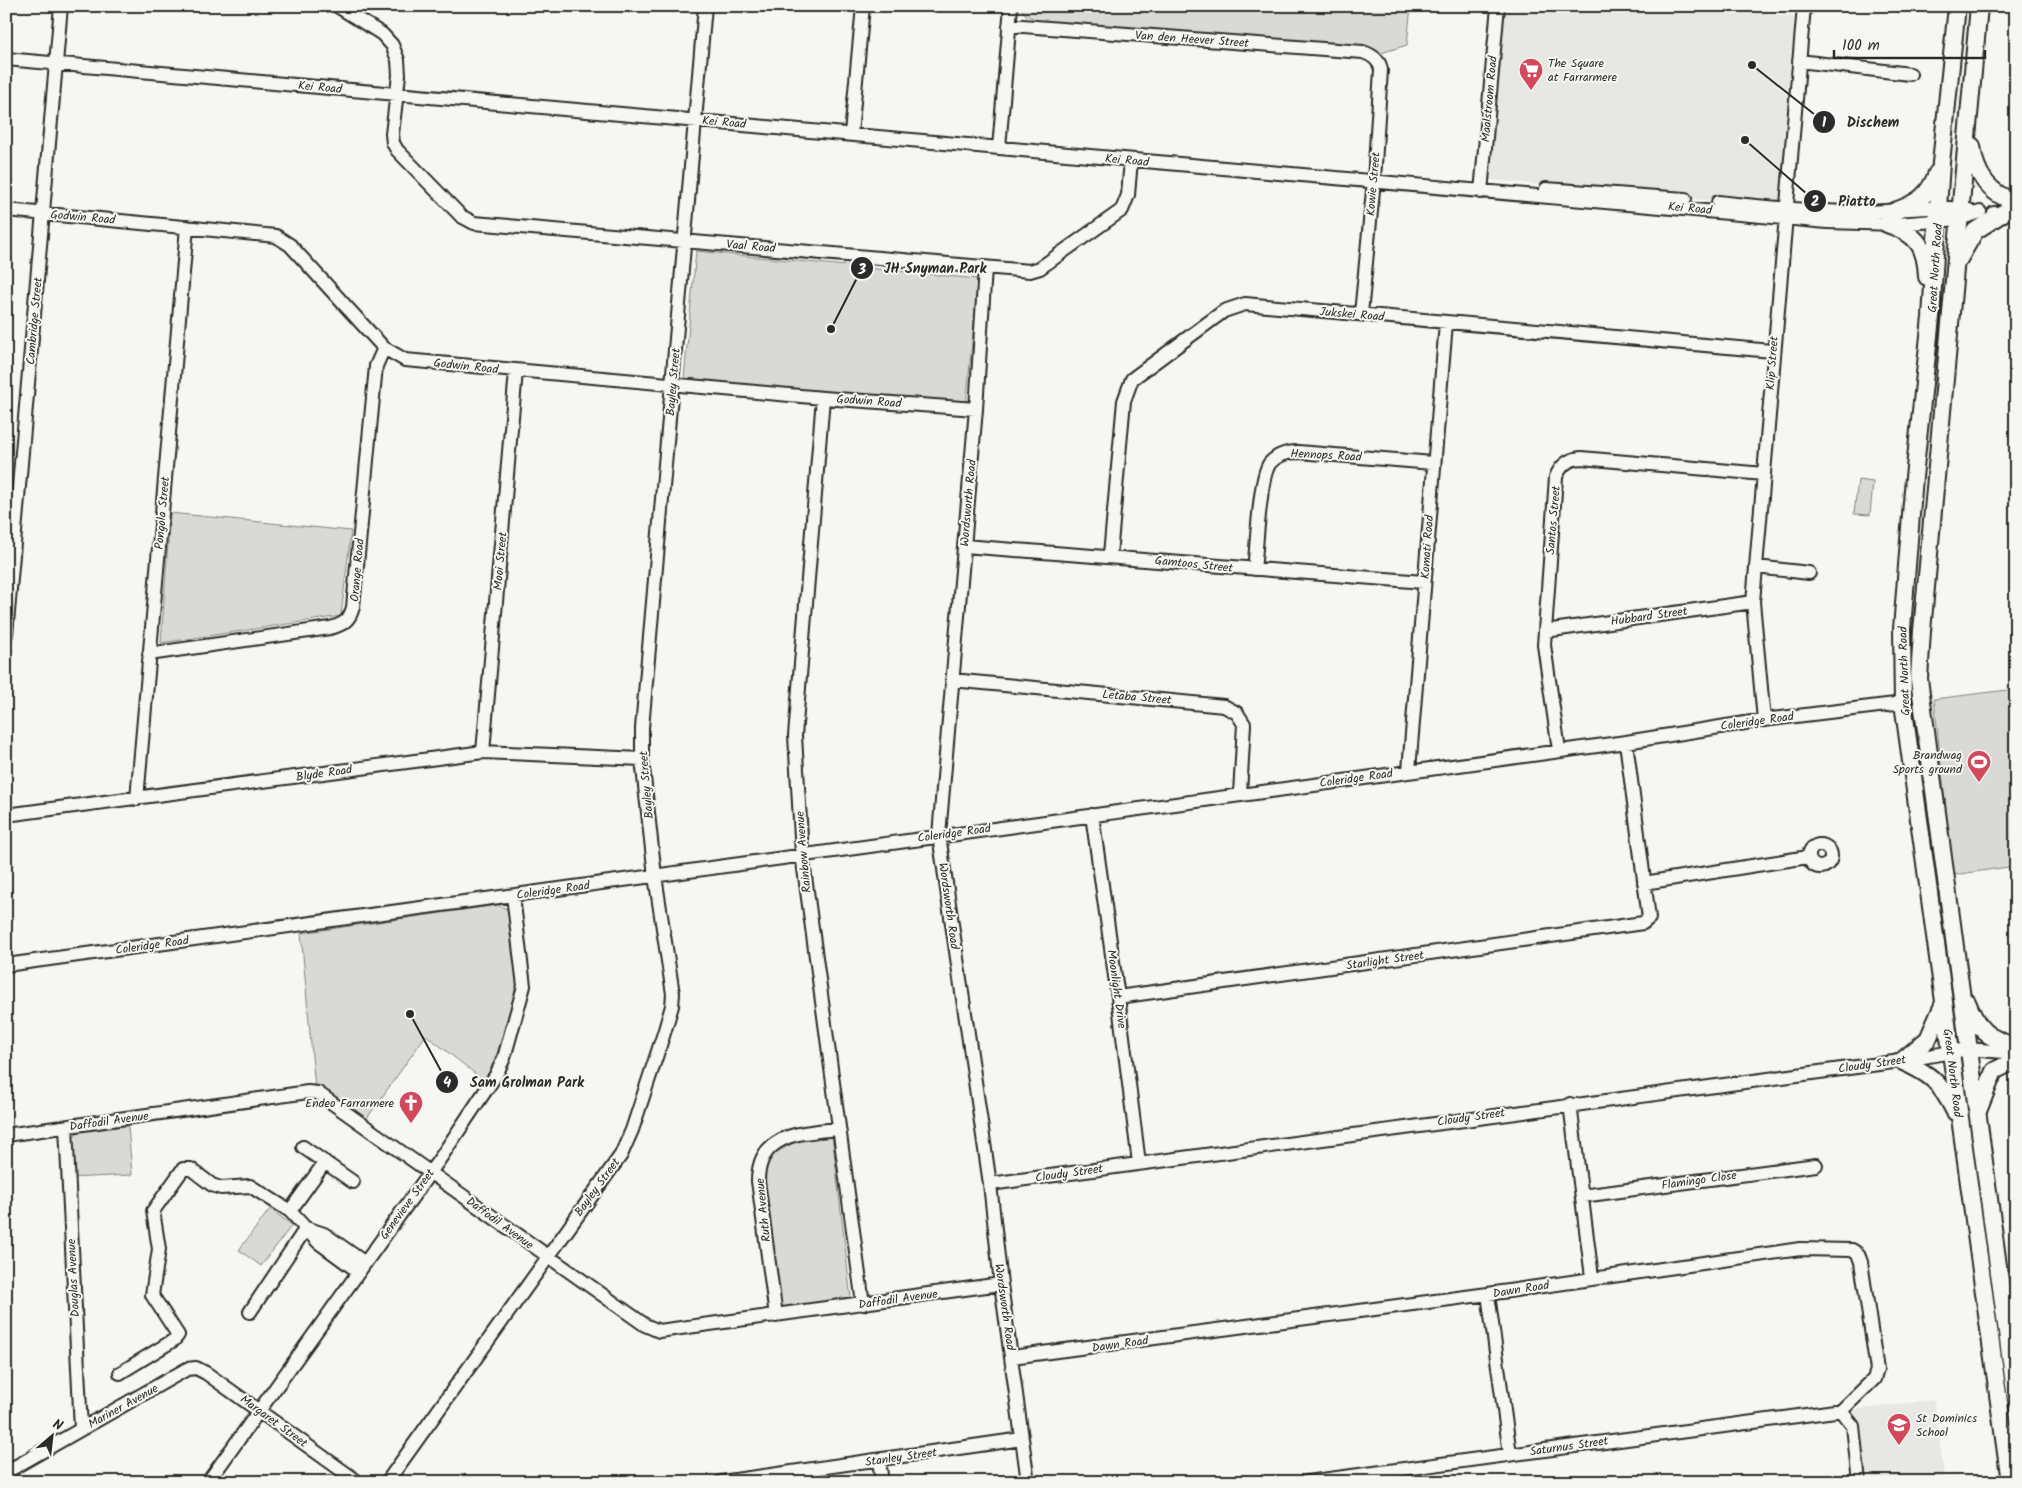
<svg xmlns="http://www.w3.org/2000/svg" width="2022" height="1488" viewBox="0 0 2022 1488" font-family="Kalam,sans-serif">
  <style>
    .built { fill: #e7e7e3 }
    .green { fill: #d9d9d5; stroke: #828280 }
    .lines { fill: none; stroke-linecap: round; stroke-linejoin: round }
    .minor-casing { stroke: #2b2b2b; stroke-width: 16 }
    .major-casing { stroke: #2b2b2b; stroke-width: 20 }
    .minor { stroke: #f6f6f2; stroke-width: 12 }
    .major { stroke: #f6f6f2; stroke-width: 16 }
    .labels { text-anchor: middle; stroke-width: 4; stroke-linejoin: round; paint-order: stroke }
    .street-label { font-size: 12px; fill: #2b2b2b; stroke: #f6f6f2 }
    .poi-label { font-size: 12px; fill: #2b2b2b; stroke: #f6f6f2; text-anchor: start }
    .leader { fill: none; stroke: #2b2b2b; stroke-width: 2 }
    .callout-dot { fill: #2b2b2b; stroke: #f6f6f2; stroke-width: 2 }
    .mark-label { font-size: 15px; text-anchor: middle; font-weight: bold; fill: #fff }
    .callout-label { font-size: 14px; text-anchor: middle; font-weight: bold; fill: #2b2b2b; stroke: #f6f6f2; stroke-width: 4; stroke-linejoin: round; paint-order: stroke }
  </style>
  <rect width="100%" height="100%" fill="#f6f6f2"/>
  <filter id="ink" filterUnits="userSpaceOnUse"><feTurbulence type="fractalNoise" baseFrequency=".02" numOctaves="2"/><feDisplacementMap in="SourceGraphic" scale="10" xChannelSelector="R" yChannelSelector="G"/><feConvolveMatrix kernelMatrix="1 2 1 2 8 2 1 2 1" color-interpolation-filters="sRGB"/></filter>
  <g filter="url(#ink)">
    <!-- built -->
    <path class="built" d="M 1501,6 L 1672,6 L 1794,16 L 1780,207 L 1489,180 Z
      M 2016,1087 L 2016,1222 L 2008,1098 Z
      M 1934,1400 L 1945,1482 L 1862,1482 L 1853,1410 Z"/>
    <!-- green -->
    <path class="green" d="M 1019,6 L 1411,6 L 1407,45 L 1381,53 L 1039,21 L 1026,15 Z
      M 696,251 L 978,279 L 966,406 L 684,378 Z
      M 1858,480 L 1873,482 L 1870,515 L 1854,514 Z
      M 170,513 L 351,531 L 341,616 L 161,643 Z
      M 2016,689 L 2016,866 L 1953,875 L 1934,699 Z
      M 498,905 L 509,910 L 518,992 L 487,1083 L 426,1035 L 365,1121 L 315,1089 L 301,933 Z
      M 128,1126 L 132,1175 L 70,1178 L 68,1141 C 85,1122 105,1127 128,1126 Z
      M 832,1134 L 851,1299 L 778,1311 L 760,1183 L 769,1156 L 801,1139 Z
      M 270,1209 L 292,1225 L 261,1266 L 239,1250 Z"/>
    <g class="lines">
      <defs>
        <path id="minor" d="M 337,6 L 382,34 L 392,45 L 398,60 L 399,75 L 392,134 L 393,143 L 397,150 L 461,216 L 474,223 L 1030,271 L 1040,268 L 1122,210 L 1128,195 L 1131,160
          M 1009,25 L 1363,52 C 1372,55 1380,60 1381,70 L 1374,180 L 1361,314
          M 6,59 L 1827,222 L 1897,224 L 1959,219 L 1980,212
          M 1799,61 L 1910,74
          M 851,134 L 863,6
          M 999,148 L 1011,6
          M 1546,189 L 1685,199
          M 1481,192 L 1498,6
          M 1718,202 C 1764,207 1812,212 1859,212 C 1895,212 1933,204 1969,210
          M 6,210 L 276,236 L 290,245 L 384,348 L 405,360 L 823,398 L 976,409
          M 1994,213 L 2016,212
          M 985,268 L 976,409 L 939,835 L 990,1184 L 1001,1284 L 1028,1482
          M 823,398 L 795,736 L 802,854 L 863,1304
          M 964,546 L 1424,582
          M 1110,555 L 1124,401 L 1132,379 L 1224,311 L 1245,304 L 1772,351
          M 1756,567 L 1809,573
          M 1254,569 C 1257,549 1259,476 1270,463 C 1278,454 1288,452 1298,452 L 1433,463
          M 1545,631 L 1753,602
          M 6,635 L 61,6
          M 149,654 L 330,628 C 343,625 350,620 353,607 L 376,366 L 384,348
          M 952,680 L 1224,706 L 1237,713 L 1244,724 L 1240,794
          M 1764,720 L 1753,602 L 1804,6
          M 1559,750 L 1544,645 L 1556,477 C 1561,465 1568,459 1581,458 L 1764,474
          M 483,752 L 516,371
          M 1409,770 L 1446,323
          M 137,799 L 187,227
          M 6,815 L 483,752 L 642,759
          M 1092,815 L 1118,997 L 1139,1163
          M1809 856a11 11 0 1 1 22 0a11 11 0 1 1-22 0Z
          M 1644,883 L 1808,857
          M 6,965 L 1626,742 L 1764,720 L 1903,703
          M 1118,997 L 1643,923 L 1649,918 L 1626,742
          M 1570,1104 L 1592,1277
          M 66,1127 L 81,1429
          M 6,1135 L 308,1092 L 318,1093 L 645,1325 L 659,1331 L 1001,1284
          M 303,1147 L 353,1182
          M 990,1184 L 1901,1061 L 1968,1049 L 2016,1053
          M 1582,1196 L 1816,1165
          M 290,1211 L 325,1162
          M 306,1228 L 324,1234 L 365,1263
          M 1488,1294 L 1510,1454
          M 250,1312 L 306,1228
          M 776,1316 L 758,1181 C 758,1133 802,1133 837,1129
          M 1012,1357 L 1488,1294 L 1800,1249 L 1852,1250 L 1858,1254 L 1861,1262 L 1877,1370 L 1874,1379 L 1841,1411
          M 120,1373 L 174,1340 L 178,1335 L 152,1295 L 159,1249 L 153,1211 L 183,1169 L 191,1169 L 212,1185 L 221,1188 L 250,1186 L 290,1211 L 318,1242 L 359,1272
          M 879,1460 L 882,1482
          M 6,1472 L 187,1369 L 196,1368 L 206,1373 L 358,1482
          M 208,1482 L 439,1160 L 496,1075 L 504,1058 L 524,986 L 513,896
          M 387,1482 L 621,1155 L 632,1130 L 664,1033 L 672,1006 L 673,994 L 655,876 L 642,759 L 642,728 L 705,6
          M 721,1482 L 1022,1439
          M 1307,1482 L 1835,1411 L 1841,1411 L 1853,1426 L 1859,1482"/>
        <path id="major" d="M 1957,6 L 1941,163 L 1931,317 L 1914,477 L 1902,629 L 1903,703 L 2010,1482
          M 1979,6 L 1922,631 L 1919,679 L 2016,1399
          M 1972,146 C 1975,173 1988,194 2016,202
          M 1895,211 C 1917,203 1929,196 1937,173
          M 1887,224 C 1917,234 1926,246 1927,277
          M 1959,259 L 1975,231 L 2003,213
          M 1967,1002 C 1979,1032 1986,1037 2016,1047
          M 1903,1060 L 1928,1039 L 1943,1005
          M 1901,1061 C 1931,1074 1940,1082 1955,1112
          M 1978,1111 L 1994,1071 L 2016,1060"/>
      </defs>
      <!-- minor casing -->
      <use href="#minor" class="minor-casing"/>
      <!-- major casing -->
      <use href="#major" class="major-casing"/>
      <!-- minor -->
      <use href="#minor" class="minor"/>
      <!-- major -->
      <use href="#major" class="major"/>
    </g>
  </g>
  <!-- icons -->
  <defs>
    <symbol id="supermarket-pin" viewBox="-11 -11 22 30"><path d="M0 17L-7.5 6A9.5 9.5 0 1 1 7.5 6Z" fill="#d1495b" stroke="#f6f6f2"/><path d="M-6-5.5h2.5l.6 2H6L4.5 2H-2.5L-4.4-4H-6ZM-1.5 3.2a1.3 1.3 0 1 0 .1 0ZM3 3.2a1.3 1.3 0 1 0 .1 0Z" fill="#fff"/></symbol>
    <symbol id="stadium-pin" viewBox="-11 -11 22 30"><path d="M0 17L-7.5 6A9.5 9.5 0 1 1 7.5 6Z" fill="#d1495b" stroke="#f6f6f2"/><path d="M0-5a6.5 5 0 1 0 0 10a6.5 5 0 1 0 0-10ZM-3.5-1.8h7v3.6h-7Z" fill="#fff"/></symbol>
    <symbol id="church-pin" viewBox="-11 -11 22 30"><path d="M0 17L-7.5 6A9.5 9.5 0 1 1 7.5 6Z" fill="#d1495b" stroke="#f6f6f2"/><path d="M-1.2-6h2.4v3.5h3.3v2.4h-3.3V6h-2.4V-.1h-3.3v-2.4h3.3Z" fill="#fff"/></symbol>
    <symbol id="school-pin" viewBox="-11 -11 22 30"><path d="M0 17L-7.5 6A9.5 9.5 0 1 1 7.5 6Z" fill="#d1495b" stroke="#f6f6f2"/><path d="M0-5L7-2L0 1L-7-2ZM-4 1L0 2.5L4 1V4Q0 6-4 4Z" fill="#fff"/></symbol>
  </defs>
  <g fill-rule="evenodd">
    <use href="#supermarket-pin" x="1517" y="56" width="28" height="38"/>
    <use href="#stadium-pin" x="1965" y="748" width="28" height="38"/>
    <use href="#church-pin" x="397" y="1089" width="28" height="38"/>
    <use href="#school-pin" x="1885" y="1411" width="28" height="38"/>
  </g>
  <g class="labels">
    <!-- street labels -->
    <g class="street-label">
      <text transform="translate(1192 39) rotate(4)" y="4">Van den Heever Street</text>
      <text transform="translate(320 87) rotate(5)" y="4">Kei Road</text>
      <text transform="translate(1489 99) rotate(-85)" y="4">Maalstroom Road</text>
      <text transform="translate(724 122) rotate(5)" y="4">Kei Road</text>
      <text transform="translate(1127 160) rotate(5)" y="4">Kei Road</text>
      <text transform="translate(1373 184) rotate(-85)" y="4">Kowie Street</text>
      <text transform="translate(1690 208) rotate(5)" y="4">Kei Road</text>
      <text transform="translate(83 217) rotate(5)" y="4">Godwin Road</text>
      <text transform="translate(751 246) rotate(5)" y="4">Vaal Road</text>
      <text transform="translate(1935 268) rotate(-86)" y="4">Great North Road</text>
      <text transform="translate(1352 314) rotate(5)" y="4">Jukskei Road</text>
      <text transform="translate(34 321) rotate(-85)" y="4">Cambridge Street</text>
      <text transform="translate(1772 363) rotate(-86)" y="4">Klip Street</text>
      <text transform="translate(466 366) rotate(6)" y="4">Godwin Road</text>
      <text transform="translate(673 382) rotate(-85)" y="4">Bayley Street</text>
      <text transform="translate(869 401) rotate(4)" y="4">Godwin Road</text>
      <text transform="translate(1326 455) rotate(3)" y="4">Hennops Road</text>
      <text transform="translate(968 503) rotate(-85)" y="4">Wordsworth Road</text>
      <text transform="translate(162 513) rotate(-85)" y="4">Pongola Street</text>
      <text transform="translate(1553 520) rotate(-85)" y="4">Santos Street</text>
      <text transform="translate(1427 547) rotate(-86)" y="4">Komati Road</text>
      <text transform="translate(500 561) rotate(-85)" y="4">Mooi Street</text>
      <text transform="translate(1194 564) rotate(6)" y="4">Gamtoos Street</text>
      <text transform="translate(357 570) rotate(-85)" y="4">Orange Road</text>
      <text transform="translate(1649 616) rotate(-8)" y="4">Hubbard Street</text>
      <text transform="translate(1904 671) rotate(-92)" y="4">Great North Road</text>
      <text transform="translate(1137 697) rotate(5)" y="4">Letaba Street</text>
      <text transform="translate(1757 721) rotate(-8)" y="4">Coleridge Road</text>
      <text transform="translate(324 773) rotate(-8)" y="4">Blyde Road</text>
      <text transform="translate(1356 778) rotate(-8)" y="4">Coleridge Road</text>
      <text transform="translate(646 785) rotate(-95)" y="4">Bayley Street</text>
      <text transform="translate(954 833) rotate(-8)" y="4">Coleridge Road</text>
      <text transform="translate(803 852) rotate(-95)" y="4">Rainbow Avenue</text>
      <text transform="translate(553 890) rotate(-8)" y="4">Coleridge Road</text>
      <text transform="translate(949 906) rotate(82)" y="4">Wordsworth Road</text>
      <text transform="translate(152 945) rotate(-8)" y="4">Coleridge Road</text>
      <text transform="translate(1385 960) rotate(-8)" y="4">Starlight Street</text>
      <text transform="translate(1117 989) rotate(82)" y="4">Moonlight Drive</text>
      <text transform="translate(1872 1064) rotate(-8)" y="4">Cloudy Street</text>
      <text transform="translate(1953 1073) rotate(83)" y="4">Great North Road</text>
      <text transform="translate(1471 1117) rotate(-8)" y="4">Cloudy Street</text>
      <text transform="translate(109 1121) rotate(-8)" y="4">Daffodil Avenue</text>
      <text transform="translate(1069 1173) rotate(-8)" y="4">Cloudy Street</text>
      <text transform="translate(1699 1180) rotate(-8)" y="4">Flamingo Close</text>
      <text transform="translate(597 1187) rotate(-54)" y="4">Bayley Street</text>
      <text transform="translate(407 1204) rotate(-54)" y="4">Genevieve Street</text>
      <text transform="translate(763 1210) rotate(-96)" y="4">Ruth Avenue</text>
      <text transform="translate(500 1223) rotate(36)" y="4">Daffodil Avenue</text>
      <text transform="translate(73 1278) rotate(-93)" y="4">Douglas Avenue</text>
      <text transform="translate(1521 1289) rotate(-9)" y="4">Dawn Road</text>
      <text transform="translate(898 1299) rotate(-8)" y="4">Daffodil Avenue</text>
      <text transform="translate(1005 1307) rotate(82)" y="4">Wordsworth Road</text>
      <text transform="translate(1120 1344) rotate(-8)" y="4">Dawn Road</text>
      <text transform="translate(123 1406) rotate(-29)" y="4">Mariner Avenue</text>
      <text transform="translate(274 1421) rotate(36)" y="4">Margaret Street</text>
      <text transform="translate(1569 1446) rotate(-8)" y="4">Saturnus Street</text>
      <text transform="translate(901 1457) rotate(-8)" y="4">Stanley Street</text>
    </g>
    <!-- poi labels -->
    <g class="poi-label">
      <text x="1548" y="67">The Square<tspan x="1548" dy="14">at Farrarmere</tspan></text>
      <text x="1962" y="759" text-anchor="end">Brandwag<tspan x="1962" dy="14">Sports ground</tspan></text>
      <text x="394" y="1107" text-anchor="end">Endeo Farrarmere</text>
      <text x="1916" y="1422">St Dominics<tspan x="1916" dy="14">School</tspan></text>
    </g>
  </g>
  <!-- callouts -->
  <path class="leader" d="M1752 65L1824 122M1745 140L1815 201M831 329L862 268M410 1014L447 1082"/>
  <g class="callout-dot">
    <circle cx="1752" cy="65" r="5"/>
    <circle cx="1745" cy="140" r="5"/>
    <circle cx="831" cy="329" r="5"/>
    <circle cx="410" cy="1014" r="5"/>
    <circle cx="1824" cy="122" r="12"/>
    <circle cx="1815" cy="201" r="12"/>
    <circle cx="862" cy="268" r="12"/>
    <circle cx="447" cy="1082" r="12"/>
  </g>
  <g class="mark-label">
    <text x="1824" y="127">1</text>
    <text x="1815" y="206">2</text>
    <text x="862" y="274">3</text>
    <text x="447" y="1087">4</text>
  </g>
  <g class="callout-label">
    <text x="1873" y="127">Dischem</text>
    <text x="1857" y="206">Piatto</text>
    <text x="935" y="273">JH Snyman Park</text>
    <text x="527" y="1087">Sam Grolman Park</text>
  </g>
  <!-- margin -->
  <rect width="2022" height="1488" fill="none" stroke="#f6f6f2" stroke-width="25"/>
  <rect x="12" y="12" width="1997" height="1463" fill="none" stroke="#2b2b2b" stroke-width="2" filter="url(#ink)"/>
  <!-- north arrow -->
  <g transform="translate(52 1436) rotate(28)" stroke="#f6f6f2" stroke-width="4" paint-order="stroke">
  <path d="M0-4L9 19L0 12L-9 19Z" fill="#2b2b2b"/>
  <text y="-8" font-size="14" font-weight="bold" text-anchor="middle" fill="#2b2b2b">N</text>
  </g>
  <!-- scale -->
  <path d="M1834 50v8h151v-8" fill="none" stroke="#2b2b2b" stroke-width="2.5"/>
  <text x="1842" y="50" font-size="15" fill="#2b2b2b" stroke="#f6f6f2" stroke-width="4" paint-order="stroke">100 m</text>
</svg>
